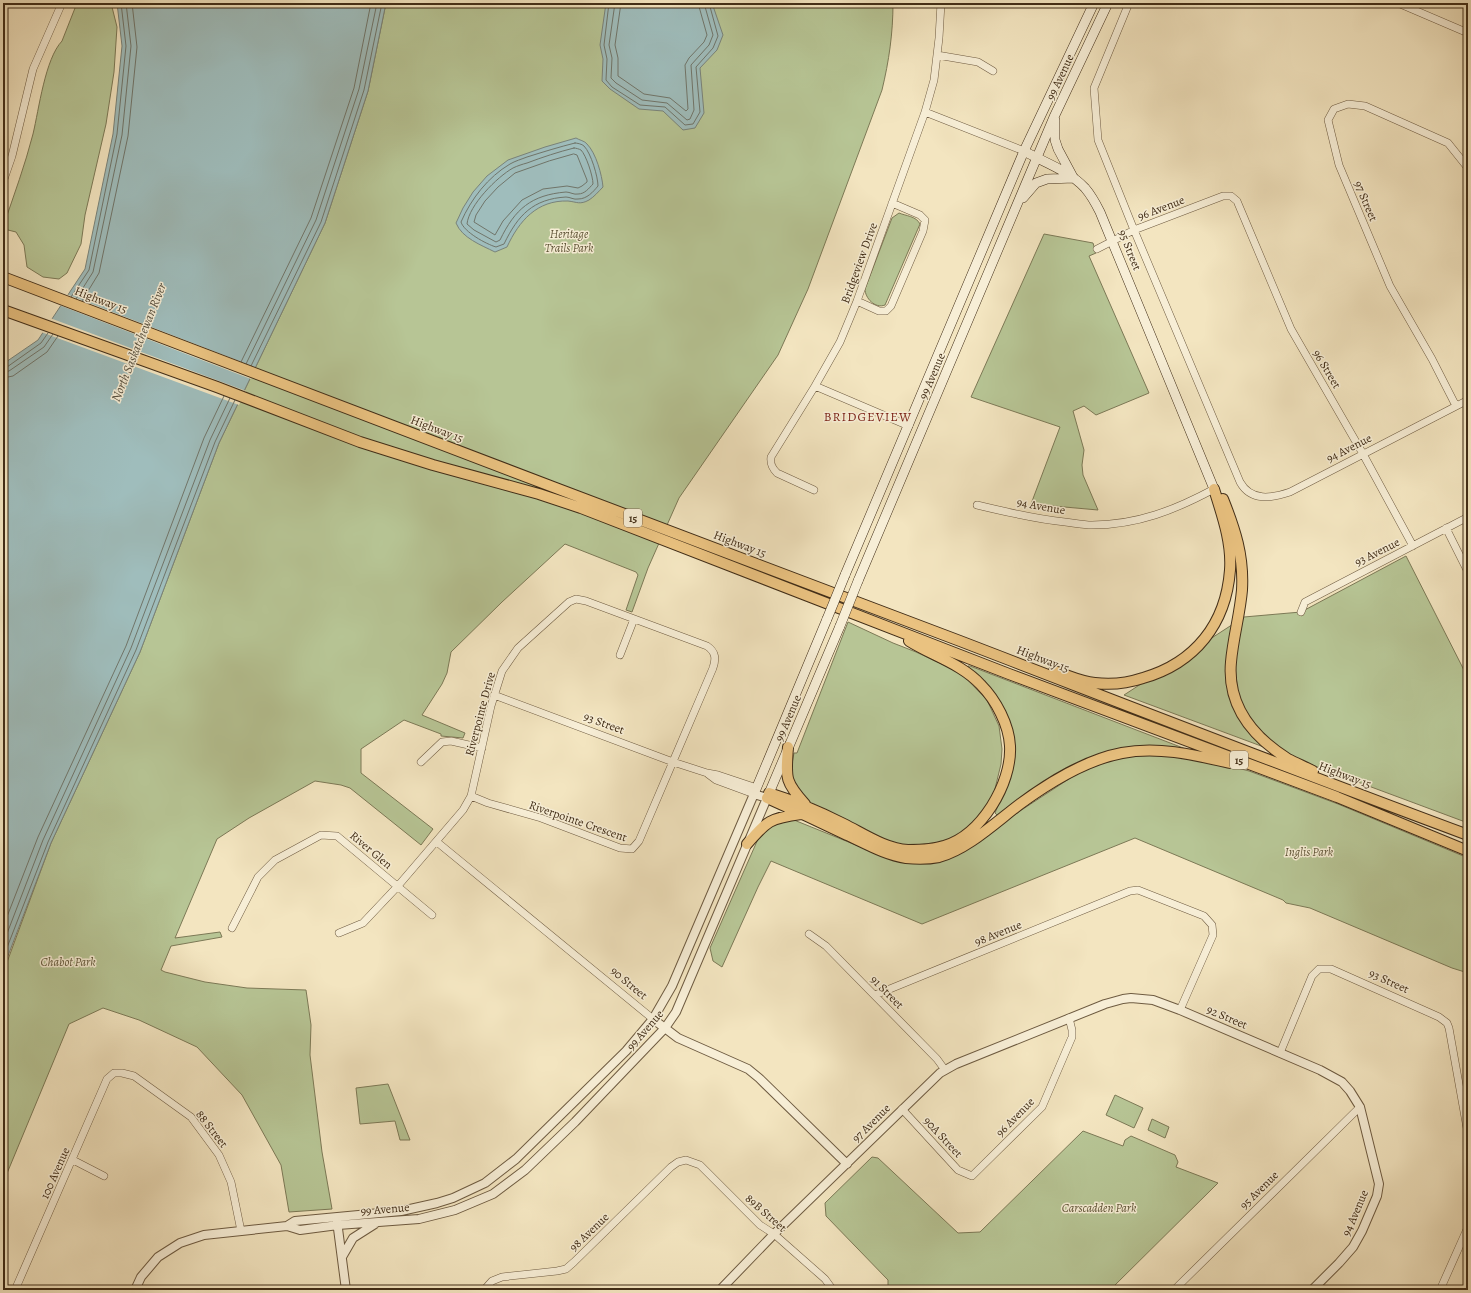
<svg xmlns="http://www.w3.org/2000/svg" width="1471" height="1293" viewBox="0 0 1471 1293" font-family="Alegreya,serif">
  <style>
    .green { fill: #b7c595; stroke: #7c7956 }
    .water { fill: #9fbdbc; stroke: #79837a }
    .pier { fill: #f3e5c0 }
    .lines { fill: none; stroke-linecap: round; stroke-linejoin: round }
    .shore { stroke: #70756a; stroke-width: 1 }
    .minor-casing { stroke: #6e5b41; stroke-width: 8 }
    .tertiary-casing { stroke: #6e5b41; stroke-width: 10 }
    .secondary-casing { stroke: #412d17; stroke-width: 10 }
    .primary-casing { stroke: #412d17; stroke-width: 12 }
    .minor { stroke: #f7eed6; stroke-width: 7 }
    .tertiary { stroke: #f7eed6; stroke-width: 8 }
    .secondary { stroke: #f7eed6; stroke-width: 9 }
    .primary { stroke: #eac280; stroke-width: 10 }
    .secondary-bridge-casing { stroke: #412d17; stroke-width: 10; stroke-linecap: butt }
    .secondary-bridge { stroke: #f7eed6; stroke-width: 9 }
    .labels { text-anchor: middle; stroke-width: 3; stroke-linejoin: round; paint-order: stroke }
    .shield { fill: #f7eed6; stroke: #786750; stroke-width: 1 }
    .shield-label { font-size: 11px; font-weight: bold; fill: #412d17 }
    .street-label { font-size: 12px; fill: #412d17; stroke: #f7eed6 }
    .park-label { font-size: 12px; font-style: italic; fill: #5e5336; stroke: #f7eed6 }
    .water-label { font-size: 13px; font-style: italic; fill: #585140; stroke: #f7eed6 }
    .neighbourhood-label { font-size: 13px; letter-spacing: 1px; fill: #7a1f14; stroke: #f7eed6 }
  </style>
  <rect width="100%" height="100%" fill="#f3e5c0"/>
  <filter id="stains"><feTurbulence type="fractalNoise" baseFrequency=".005" numOctaves="4"/><feColorMatrix values="0 0 0 0 .2 0 0 0 0 .09 0 0 0 0 .02 0 0 0 .5 -.17"/></filter>
  <radialGradient id="worn" r=".72"><stop offset=".6" stop-color="#630" stop-opacity="0"/><stop offset="1" stop-color="#630" stop-opacity=".3"/></radialGradient>
  <!-- green -->
  <path class="green" d="M 77,3 L 111,3 L 117,27 L 114,72 L 106,124 L 85,215 L 81,244 L 67,273 L 59,279 L 43,277 L 27,267 L 24,245 L 16,232 L 4,229 L 4,224 C 14,195 25,165 33,134 C 39,109 45,59 62,41 Z
    M 386,3 L 893,3 C 893,33 889,61 882,90 L 808,289 L 778,355 L 679,498 L 648,568 L 632,612 L 626,610 L 638,575 L 636,572 L 565,544 L 502,602 L 451,652 L 447,673 L 442,684 L 422,715 L 465,733 L 463,738 L 441,736 L 441,734 L 404,720 L 361,749 L 361,773 L 433,829 L 421,845 L 350,788 L 341,785 L 315,781 L 249,818 L 217,839 L 175,938 L 220,932 L 222,937 L 171,946 L 161,970 L 165,972 L 205,982 L 247,988 L 306,990 L 311,1025 L 310,1055 L 322,1152 L 332,1209 L 289,1212 L 281,1165 L 242,1095 L 197,1047 L 139,1020 L 103,1008 L 69,1024 L 3,1183 L 3,973 L 51,843 L 140,652 L 219,443 L 325,223 L 368,91 Z
    M 899,213 C 906,216 916,216 920,224 L 885,305 C 875,309 865,298 865,289 L 892,218 Z
    M 1044,234 L 1093,243 L 1096,253 L 1089,256 L 1149,393 L 1096,415 L 1084,406 L 1073,411 L 1084,450 L 1082,465 L 1083,475 L 1098,510 L 1031,504 L 1060,427 L 971,397 Z
    M 1406,556 L 1468,678 L 1468,823 L 1124,695 L 1244,617 L 1301,612 Z
    M 848,622 L 893,643 L 916,652 L 961,673 L 987,700 L 999,726 L 1002,749 L 1001,764 L 993,797 L 985,812 L 967,830 L 947,841 L 931,846 L 905,846 L 885,840 L 812,804 L 800,796 L 790,775 L 794,753 L 797,753 Z
    M 968,666 L 970,666 L 1191,751 L 1104,756 L 999,817 L 995,813 L 1002,796 L 1013,740 Z
    M 1151,752 L 1192,756 L 1249,771 L 1338,804 L 1468,858 L 1468,973 L 1452,968 L 1310,908 L 1286,903 L 1283,900 L 1135,838 L 922,924 L 771,861 L 758,887 L 722,967 L 713,961 L 710,948 L 758,839 C 767,825 778,821 794,820 L 893,860 L 988,832 L 1081,771 L 1102,762 Z
    M 388,1084 L 410,1140 L 400,1140 L 395,1121 L 360,1124 L 356,1088 Z
    M 1115,1095 L 1143,1108 L 1134,1128 L 1106,1115 Z
    M 1152,1119 L 1169,1127 L 1165,1138 L 1148,1130 Z
    M 1083,1131 L 1123,1146 L 1125,1140 L 1131,1136 L 1175,1155 L 1178,1162 L 1176,1167 L 1218,1183 L 1110,1290 L 888,1290 L 888,1280 L 826,1216 L 825,1203 L 872,1157 L 878,1158 L 958,1233 L 980,1232 Z"/>
  <!-- water -->
  <path class="water" d="M 117,3 L 386,3 L 368,91 L 325,223 L 219,443 L 140,652 L 51,843 L 3,969 L 3,364 L 38,340 L 85,269 L 113,134 L 122,46 Z
    M 606,3 L 712,3 L 723,35 L 717,50 L 700,68 L 704,113 L 695,128 L 683,130 L 663,111 L 639,109 L 610,89 L 602,81 L 603,59 L 600,45 Z
    M 576,138 C 579,140 585,141 587,144 C 596,153 602,175 603,187 C 599,191 594,197 589,200 C 580,205 577,202 568,201 C 537,200 519,221 507,247 L 495,252 C 481,245 462,238 456,223 L 463,208 L 473,192 L 487,176 L 508,160 L 545,147 Z"/>
  <!-- pier -->
  <path class="pier" d="M 66,294 L 257,368 L 251,379 L 59,305 Z
    M 50,318 L 246,391 L 239,405 L 41,332 Z"/>
  <g class="lines">
    <!-- shore -->
    <path class="shore" d="M 609,3 L 604,45 L 607,59 L 606,80 L 612,87 L 640,105 L 665,107 L 685,125 L 693,124 L 700,112 L 696,67 L 713,48 L 718,36 L 709,3
      M 615,3 L 609,45 L 612,58 L 611,78 L 616,83 L 642,100 L 667,103 L 687,120 L 690,119 L 694,110 L 691,65 L 709,45 L 713,35 L 704,3
      M 621,3 L 615,45 L 618,58 L 618,76 L 644,94 L 670,98 L 686,111 L 688,109 L 685,65 L 689,58 L 704,42 L 707,35 L 698,3
      M 575,143 C 577,143 582,144 584,146 C 591,153 598,177 598,186 C 593,192 587,199 578,199 C 574,200 570,197 566,197 C 533,199 518,215 504,244 L 496,247 C 486,244 464,232 461,222 C 471,199 488,177 510,164 C 515,161 522,159 527,157 C 543,152 559,147 575,143 Z
      M 574,148 C 576,148 579,149 581,150 C 586,155 593,176 593,184 C 589,188 585,194 578,194 C 574,195 570,192 566,192 C 531,195 515,209 500,240 L 496,242 L 474,230 L 467,224 C 469,205 497,177 513,168 C 517,166 523,164 527,163 C 543,157 558,152 574,148 Z
      M 574,154 L 577,155 L 587,180 L 587,182 L 582,186 L 578,188 L 567,186 L 543,189 L 522,200 L 503,221 L 495,235 L 474,222 L 476,215 L 485,201 L 498,187 L 515,173 L 549,161 Z
      M 71,297 L 89,270 L 117,134 L 126,46 L 121,3
      M 76,299 L 93,272 L 122,135 L 131,46 L 126,3
      M 82,301 L 99,273 L 128,136 L 137,47 L 132,3
      M 241,362 L 311,218 L 354,88 L 371,3
      M 246,364 L 316,220 L 359,89 L 377,3
      M 251,366 L 321,222 L 364,90 L 382,3
      M 3,367 L 7,367 L 41,343 L 48,333
      M 3,372 L 9,371 L 44,347 L 53,334
      M 3,378 L 13,376 L 47,352 L 58,336
      M 3,927 L 38,837 L 126,646 L 204,438 L 224,396
      M 3,944 L 43,840 L 131,648 L 210,440 L 230,398
      M 3,958 L 48,842 L 136,650 L 215,442 L 235,400"/>
    <defs>
      <path id="minor" d="M 1129,3 L 1094,88 L 1098,140 L 1134,230 L 1240,482 C 1251,502 1272,498 1290,492 L 1468,400
        M 1398,3 L 1468,33
        M 937,55 L 978,62 L 993,71
        M 925,112 L 1024,151
        M 3,182 L 12,156 L 33,69 L 62,3
        M 1097,249 L 1134,230 L 1223,196 L 1231,196 L 1237,201 L 1291,329 L 1363,454 L 1413,546
        M 857,301 L 879,311 L 886,311 L 891,306 L 923,231 L 925,220 L 920,215 L 892,203
        M 815,386 L 909,426
        M 1456,406 L 1432,359 L 1390,286 L 1339,165 L 1328,120 L 1334,109 L 1348,104 L 1365,106 L 1448,143 L 1468,168
        M 814,490 L 777,473 C 772,468 770,464 771,457 L 815,386 L 840,342 L 857,301 L 925,112 L 934,80 L 939,38 L 941,3
        M 977,505 C 1006,512 1035,519 1065,522 C 1074,523 1083,525 1092,525 C 1137,525 1175,510 1214,489
        M 1446,528 L 1468,572
        M 1301,612 L 1305,602 L 1468,517
        M 620,655 L 634,619
        M 494,695 L 673,762 L 707,773 L 718,775 L 757,788
        M 421,762 L 442,742 L 451,741 L 482,748
        M 708,774 L 716,780 L 754,794
        M 437,842 L 653,1019
        M 232,928 L 258,877 L 275,860 L 321,835 L 337,836 L 432,915
        M 339,933 L 363,923 L 397,887 L 463,810 L 471,796 L 491,706 L 502,671 L 518,648 L 569,602 L 576,599 L 586,601 L 707,646 C 716,652 716,659 713,668 L 639,841 L 632,849 L 620,848 L 541,818 L 488,803 L 471,796
        M 809,934 L 826,946 L 937,1059 L 945,1070
        M 875,995 L 1130,891 L 1138,890 L 1204,916 L 1212,925 L 1213,935 L 1180,1010
        M 1280,1053 L 1312,976 L 1319,969 L 1331,969 L 1439,1017 L 1447,1023 L 1449,1028 L 1468,1134
        M 902,1109 L 958,1170 L 972,1176 L 1042,1107 L 1072,1037 L 1072,1030 L 1069,1018
        M 73,1160 L 104,1176
        M 15,1290 L 107,1079 L 114,1073 L 122,1073 L 134,1076 L 191,1117 L 219,1155 L 231,1182 L 241,1231
        M 484,1290 L 492,1281 L 502,1277 L 557,1271 L 566,1269 L 574,1262 L 671,1167 L 678,1162 L 686,1160 L 700,1165 L 760,1225 L 774,1234 L 825,1279 L 833,1290
        M 1174,1290 L 1360,1107
        M 1440,1290 L 1468,1227"/>
      <path id="tertiary" d="M 653,1019 L 678,1038 L 748,1069 L 759,1078 L 847,1164
        M 337,1221 L 346,1290
        M 342,1257 L 353,1238 L 375,1224
        M 135,1290 L 141,1277 L 158,1257 L 180,1243 L 204,1235 L 287,1226 L 300,1230 L 338,1225 L 419,1219 L 455,1210 L 493,1194 L 525,1170 L 575,1122 L 665,1028 L 676,1012 L 767,798 L 754,794 L 672,986 L 653,1019 L 626,1051 L 516,1159 L 485,1183 L 453,1198 L 437,1203 L 401,1211 L 295,1221 L 287,1226
        M 720,1290 L 774,1234 L 940,1073 L 956,1064 L 1105,1004 L 1123,999 L 1131,998 L 1153,1000 L 1180,1010 L 1320,1070 L 1342,1082 L 1350,1091 L 1360,1107 L 1379,1184 L 1377,1196 L 1362,1231 L 1353,1247 L 1339,1263 L 1312,1290"/>
      <path id="secondary" d="M 1055,120 L 1055,140 L 1058,149 L 1073,177
        M 1024,151 C 1045,163 1068,170 1085,188 C 1091,195 1096,204 1100,212 L 1214,489
        M 1023,198 L 1036,183 L 1047,179 L 1074,178
        M 845,575 L 1024,151 L 1094,3
        M 858,581 L 1054,117 L 1108,3
        M 754,794 L 827,619
        M 767,798 L 840,626"/>
      <path id="primary" d="M 3,277 C 321,400 641,520 960,641 C 1129,706 1298,772 1468,835
        M 3,310 L 217,387 L 360,442 L 433,465 L 539,494 L 581,508 L 1009,674 L 1337,797 L 1468,851
        M 1223,499 C 1235,529 1244,556 1242,590 C 1240,614 1233,638 1231,662 C 1227,706 1253,737 1288,759 C 1296,763 1305,767 1313,771
        M 1054,671 C 1067,675 1081,682 1095,683 C 1111,685 1128,683 1143,678 C 1195,663 1226,624 1230,570 C 1232,542 1222,515 1214,489
        M 788,747 C 786,777 784,781 805,804
        M 769,793 C 795,801 820,812 844,824 C 864,834 886,849 908,850 C 920,850 933,850 944,846 C 981,835 1012,784 1010,746 C 1009,725 996,700 981,685 C 962,664 933,656 909,641
        M 767,798 C 794,810 820,822 847,835 C 865,843 885,855 906,858 C 916,859 929,859 939,857 C 968,849 996,822 1020,804 C 1050,782 1085,760 1122,753 C 1158,746 1195,755 1230,763
        M 747,844 C 767,821 770,818 801,814"/>
    </defs>
    <!-- minor casing -->
    <use href="#minor" class="minor-casing"/>
    <!-- tertiary casing -->
    <use href="#tertiary" class="tertiary-casing"/>
    <!-- secondary casing -->
    <use href="#secondary" class="secondary-casing"/>
    <!-- primary casing -->
    <use href="#primary" class="primary-casing"/>
    <!-- minor -->
    <use href="#minor" class="minor"/>
    <!-- tertiary -->
    <use href="#tertiary" class="tertiary"/>
    <!-- secondary -->
    <use href="#secondary" class="secondary"/>
    <!-- primary -->
    <use href="#primary" class="primary"/>
    <defs>
      <path id="secondary-bridge" d="M 827,619 L 845,575
        M 840,626 L 858,581"/>
    </defs>
    <!-- secondary-bridge casing -->
    <use href="#secondary-bridge" class="secondary-bridge-casing"/>
    <!-- secondary-bridge -->
    <use href="#secondary-bridge" class="secondary-bridge"/>
  </g>
  <g class="labels">
    <!-- shield labels -->
    <g class="shield">
      <rect x="624" y="509" width="18" height="18" rx="3"/>
      <rect x="1230" y="751" width="18" height="18" rx="3"/>
    </g>
    <g class="shield-label">
      <text x="633" y="522">15</text>
      <text x="1239" y="764">15</text>
    </g>
    <!-- street labels -->
    <g class="street-label">
      <text transform="translate(1060 77) rotate(-65)" y="4">99 Avenue</text>
      <text transform="translate(1366 201) rotate(67)" y="4">97 Street</text>
      <text transform="translate(1161 208) rotate(-21)" y="4">96 Avenue</text>
      <text transform="translate(1130 250) rotate(68)" y="4">95 Street</text>
      <text transform="translate(859 263) rotate(-70)" y="4">Bridgeview Drive</text>
      <text transform="translate(101 300) rotate(21)" y="4">Highway 15</text>
      <text transform="translate(1327 369) rotate(59)" y="4">96 Street</text>
      <text transform="translate(932 376) rotate(-67)" y="4">99 Avenue</text>
      <text transform="translate(437 429) rotate(21)" y="4">Highway 15</text>
      <text transform="translate(1349 448) rotate(-27)" y="4">94 Avenue</text>
      <text transform="translate(1041 506) rotate(10)" y="4">94 Avenue</text>
      <text transform="translate(740 544) rotate(21)" y="4">Highway 15</text>
      <text transform="translate(1377 552) rotate(-27)" y="4">93 Avenue</text>
      <text transform="translate(1043 659) rotate(21)" y="4">Highway 15</text>
      <text transform="translate(480 714) rotate(-75)" y="4">Riverpointe Drive</text>
      <text transform="translate(788 718) rotate(-67)" y="4">99 Avenue</text>
      <text transform="translate(604 723) rotate(20)" y="4">93 Street</text>
      <text transform="translate(1345 775) rotate(21)" y="4">Highway 15</text>
      <text transform="translate(578 821) rotate(19)" y="4">Riverpointe Crescent</text>
      <text transform="translate(371 850) rotate(40)" y="4">River Glen</text>
      <text transform="translate(998 933) rotate(-22)" y="4">98 Avenue</text>
      <text transform="translate(1389 981) rotate(24)" y="4">93 Street</text>
      <text transform="translate(629 983) rotate(40)" y="4">90 Street</text>
      <text transform="translate(887 992) rotate(45)" y="4">91 Street</text>
      <text transform="translate(1227 1017) rotate(23)" y="4">92 Street</text>
      <text transform="translate(645 1030) rotate(-49)" y="4">99 Avenue</text>
      <text transform="translate(1015 1117) rotate(-46)" y="4">96 Avenue</text>
      <text transform="translate(871 1123) rotate(-45)" y="4">97 Avenue</text>
      <text transform="translate(212 1129) rotate(52)" y="4">88 Street</text>
      <text transform="translate(943 1137) rotate(47)" y="4">90A Street</text>
      <text transform="translate(55 1173) rotate(-66)" y="4">100 Avenue</text>
      <text transform="translate(1259 1190) rotate(-45)" y="4">95 Avenue</text>
      <text transform="translate(385 1209) rotate(-5)" y="4">99 Avenue</text>
      <text transform="translate(766 1213) rotate(41)" y="4">89B Street</text>
      <text transform="translate(1355 1213) rotate(-67)" y="4">94 Avenue</text>
      <text transform="translate(589 1232) rotate(-44)" y="4">98 Avenue</text>
    </g>
    <!-- park labels -->
    <g class="park-label">
      <text x="569" y="238">Heritage<tspan x="569" dy="14">Trails Park</tspan></text>
      <text x="1309" y="856">Inglis Park</text>
      <text x="68" y="966">Chabot Park</text>
      <text x="1099" y="1212">Carscadden Park</text>
    </g>
    <!-- water labels -->
    <g class="water-label">
      <text transform="translate(138 342) rotate(-68)" y="5">North Saskatchewan River</text>
    </g>
    <!-- neighbourhood labels -->
    <g class="neighbourhood-label">
      <text x="868" y="421">BRIDGEVIEW</text>
    </g>
  </g>
  <!-- margin -->
  <rect width="1471" height="1293" fill="none" stroke="#f3e5c0" stroke-width="16"/>
  <rect x="4" y="4" width="1463" height="1285" fill="none" stroke="#412d17" stroke-width="2"/>
  <rect x="8" y="8" width="1455" height="1277" fill="none" stroke="#412d17"/>
  <rect width="100%" height="100%" filter="url(#stains)"/>
  <rect width="100%" height="100%" fill="url(#worn)"/>
</svg>
